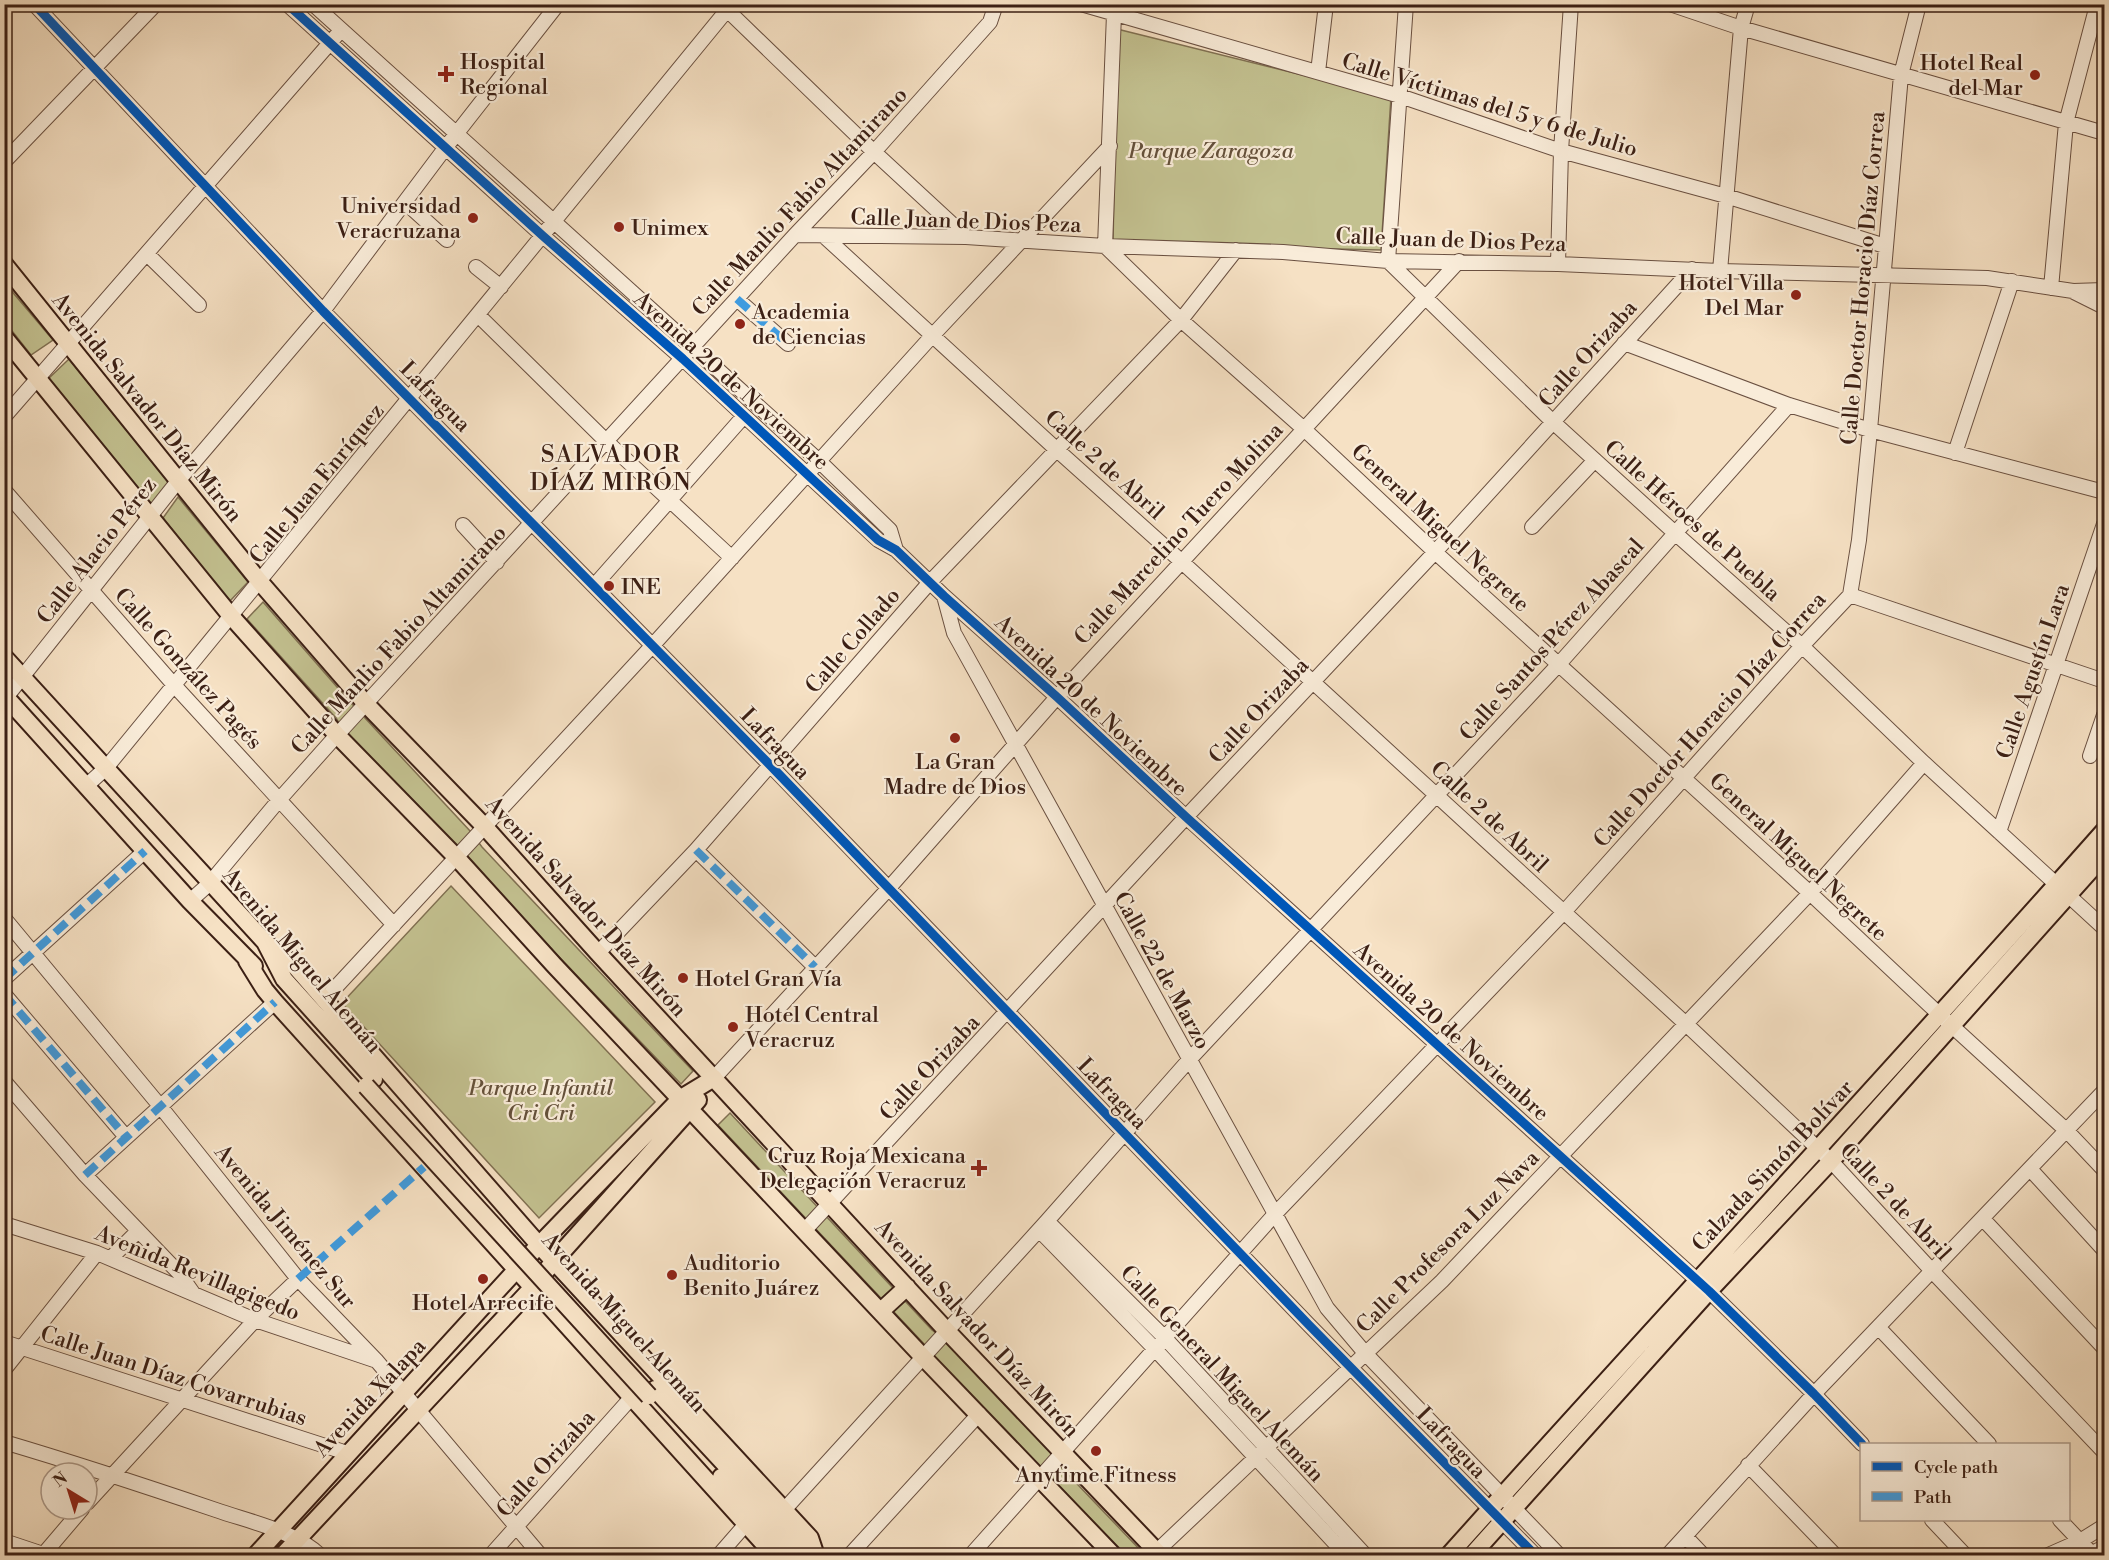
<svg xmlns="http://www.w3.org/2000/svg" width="2109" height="1560" viewBox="0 0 2109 1560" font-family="'Libre Bodoni',serif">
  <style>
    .green { fill: #c3c190; stroke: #807052; stroke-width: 1.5 }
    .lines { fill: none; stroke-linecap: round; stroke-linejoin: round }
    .minor-casing { stroke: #6a5041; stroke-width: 16 }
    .major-casing { stroke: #3c2015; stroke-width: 20 }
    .minor { stroke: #f9ecd9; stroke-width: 14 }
    .major { stroke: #f6e1c4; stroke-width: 16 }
    .major-bridge-casing { stroke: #3c2015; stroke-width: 20; stroke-linecap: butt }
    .major-bridge { stroke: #f6e1c4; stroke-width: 16 }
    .quiet { stroke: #3f9bdf; stroke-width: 8; stroke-dasharray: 15 8; stroke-linecap: butt }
    .cycleway-casing { stroke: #f9ecd9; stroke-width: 13 }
    .cycleway { stroke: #0057b8; stroke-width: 9 }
    .poi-dot { fill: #8f2418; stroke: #f9ecd9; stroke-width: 2 }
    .labels { text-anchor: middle; stroke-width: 4.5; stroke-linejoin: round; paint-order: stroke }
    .poi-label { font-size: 22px; fill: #3c2015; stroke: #f9ecd9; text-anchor: start }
    .street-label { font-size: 22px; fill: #3c2015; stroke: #f9ecd9 }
    .park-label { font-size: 22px; font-style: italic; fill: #64503a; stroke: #f9ecd9 }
    .neighbourhood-label { font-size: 24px; letter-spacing: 1.5px; fill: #3c2015; stroke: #f9ecd9 }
  </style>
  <rect width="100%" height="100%" fill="#f6e1c4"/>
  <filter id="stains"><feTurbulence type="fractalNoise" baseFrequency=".00333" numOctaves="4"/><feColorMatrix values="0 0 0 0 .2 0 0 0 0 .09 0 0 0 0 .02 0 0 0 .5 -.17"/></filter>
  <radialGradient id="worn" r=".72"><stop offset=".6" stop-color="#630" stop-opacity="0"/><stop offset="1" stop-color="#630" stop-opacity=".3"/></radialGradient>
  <!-- green -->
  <path class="green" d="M 1117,29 L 1391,97 L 1381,250 L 1113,244 Z
    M 4,282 L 53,340 L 31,355 L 5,322 Z
    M 69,359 L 169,482 L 151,505 L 47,380 Z
    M 178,497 L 248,582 L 229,602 L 163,518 Z
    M 263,602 L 351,703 L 471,832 L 482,847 L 693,1071 L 681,1084 L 347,736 L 336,718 L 247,619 Z
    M 451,886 L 655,1102 L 539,1218 L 342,1003 Z
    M 730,1113 L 932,1330 L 955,1348 L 1051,1451 L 1060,1466 L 1145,1555 L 1122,1555 L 936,1366 L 925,1345 L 718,1125 Z"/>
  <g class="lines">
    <defs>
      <path id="minor" d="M 34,4 L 323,311 L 771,766 L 1309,1325 L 1536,1556
        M 287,4 L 543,236 L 683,359 L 878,540 L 896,550 L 944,596 L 1057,697 L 1186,817 L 1709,1291 L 1814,1394 L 1862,1444
        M 313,4 L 819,461 L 890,530 L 896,550
        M 1081,4 L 1400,96 L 1561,151 L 1726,196 L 1885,246
        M 1117,4 L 1114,14 L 1105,246 L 1181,320 L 1305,430 L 1435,552 L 1810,893 L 1941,1016 L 2067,1131 L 2104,1170
        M 1406,4 L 1388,261 L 1553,422 L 1675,533 L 1802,646 L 1924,763 L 2104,928
        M 1670,4 L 1741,28 L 2104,133
        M 722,5 L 874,152 L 966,237
        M 1318,72 L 1326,4
        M 4,162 L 156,4
        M 405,202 L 447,240
        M 795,235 L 966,237 L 1105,246 L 1283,252 L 1388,261 L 1558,264 L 1720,271 L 1987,278 L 2073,291 L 2104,290
        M 824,236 L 1056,449 L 1182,562 L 1686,1024 L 1831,1161 L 1932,1271 L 2104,1452
        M 147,254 L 199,305
        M 1558,264 L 1561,151 L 1571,4
        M 476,267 L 501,287
        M 1720,271 L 1741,28 L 1748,4
        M 2051,288 L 2066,123 L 2097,5
        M 2074,292 L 2104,307
        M 737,299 L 788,344
        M 478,315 L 607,442 L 732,558
        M 1624,343 L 1789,405 L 1870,430 L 2104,492
        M 4,417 L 336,36
        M 1955,453 L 2012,281
        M 4,490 L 174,685 L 394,925
        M 463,525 L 497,562
        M 1532,527 L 1595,460
        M 594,586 L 744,416
        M 1850,595 L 2104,681
        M 944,596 L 954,633 L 1327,1308 L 1365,1353 L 1560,1556
        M 4,700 L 178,481 L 323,311 L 446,147 L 558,4
        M 2090,756 L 2104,715
        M 86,786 L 106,768 L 732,4
        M 1999,832 L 2104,524
        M 696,850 L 815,967
        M 190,901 L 209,884 L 279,800 L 337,735 L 795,235 L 874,152 L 990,22 L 996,4
        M 4,918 L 160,1106 L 298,1279 L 376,1360 L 541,1556
        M 598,953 L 696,850 L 930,582 L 1181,320 L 1236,250
        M 4,979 L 145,851
        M 4,994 L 126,1137
        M 324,1000 L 653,645 L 932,336 L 1110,146
        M 714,1078 L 889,888 L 1057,697 L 1459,261
        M 4,1081 L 85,1175 L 179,1273 L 193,1293
        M 2031,1170 L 2104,1250
        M 85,1175 L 275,1002
        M 1983,1219 L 2104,1348
        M 1047,1221 L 1164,1337 L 1366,1556
        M 4,1224 L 97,1253 L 255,1320 L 374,1360
        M 805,1230 L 1186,817 L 1435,552 L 1692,269
        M 1039,1230 L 1154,1348 L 1347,1556
        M 111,1258 L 138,1231
        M 1879,1328 L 1989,1444
        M 4,1342 L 347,1453
        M 4,1370 L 97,1253
        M 4,1442 C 75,1463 145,1486 216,1510 C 250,1522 293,1530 321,1556
        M 1748,1465 L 1836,1556
        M 87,1503 L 255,1320 L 298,1279
        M 784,1510 L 1047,1221 L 1189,1060 L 1559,664 L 1789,405
        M 1932,1520 L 1966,1556
        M 2060,1520 L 2094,1556
        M 1685,1536 L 1704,1556
        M 4,1541 L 49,1556
        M 1157,1551 L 1442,1281 L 1810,893 L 1924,763
        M 42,1556 L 82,1509
        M 490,1556 L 631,1398
        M 718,1556 L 746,1524
        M 849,1556 L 979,1414
        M 970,1556 L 1275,1214 L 1564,912 L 1802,646 L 1850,595 L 1859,540 L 1870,430 L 1901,75 L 1919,4
        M 1667,1556 L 1814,1394 L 2104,1091
        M 2046,1556 L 2080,1541 L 2104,1526
        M 2087,1556 L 2104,1547"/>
      <path id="major" d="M 2093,4 L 2104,6
        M 4,264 L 260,582 L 366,704 L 485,827 L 598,953 L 947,1331 L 1161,1556
        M 4,337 L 231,616 L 337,735 L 457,858 L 554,965 L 923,1357 L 1114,1556
        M 4,657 L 265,942 L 284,979 L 374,1079
        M 4,695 L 190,901 L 254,966
        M 265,942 L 294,965 L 539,1245 L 810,1538 L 816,1556
        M 247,961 L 265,990 L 275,1002 L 775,1556
        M 881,1311 L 907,1287
        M 655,1389 L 796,1541 L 814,1556
        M 721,1477 L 785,1548 L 789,1556
        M 255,1556 L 539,1245 L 681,1098 L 714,1078
        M 282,1556 L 533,1287 L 554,1261 L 698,1100
        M 1448,1556 C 1666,1313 1888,1075 2104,831
        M 1471,1556 L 1709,1291 L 1831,1161 L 2104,855"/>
    </defs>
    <!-- minor casing -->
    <use href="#minor" class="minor-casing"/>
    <!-- major casing -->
    <use href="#major" class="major-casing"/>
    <!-- minor -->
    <use href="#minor" class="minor"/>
    <!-- major -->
    <use href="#major" class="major"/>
    <defs>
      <path id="major-bridge" d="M 366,1086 L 649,1396"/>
    </defs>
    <!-- major-bridge casing -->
    <use href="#major-bridge" class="major-bridge-casing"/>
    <!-- major-bridge -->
    <use href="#major-bridge" class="major-bridge"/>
    <!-- quiet -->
    <path class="quiet" d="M 737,299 L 788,344
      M 696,850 L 815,967
      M 4,979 L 145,851
      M 4,994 L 126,1137
      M 85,1175 L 275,1002
      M 298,1279 L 424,1167"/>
    <defs>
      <path id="cycleway" d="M 34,4 L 323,311 L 771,766 L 1309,1325 L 1536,1556
        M 287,4 L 543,236 L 683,359 L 878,540 L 896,550 L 944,596 L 1057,697 L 1186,817 L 1709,1291 L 1814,1394 L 1862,1444"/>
    </defs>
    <!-- cycleway casing -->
    <use href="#cycleway" class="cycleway-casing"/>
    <!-- cycleway -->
    <use href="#cycleway" class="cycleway"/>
  </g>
  <!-- markers -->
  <g class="poi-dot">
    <path d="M443 65h6v6h6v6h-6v6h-6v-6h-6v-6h6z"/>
    <circle cx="2035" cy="75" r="6"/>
    <circle cx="473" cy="218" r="6"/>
    <circle cx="619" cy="227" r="6"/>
    <circle cx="1796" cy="295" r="6"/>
    <circle cx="740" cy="324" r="6"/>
    <circle cx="609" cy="586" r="6"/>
    <circle cx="955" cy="738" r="6"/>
    <circle cx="683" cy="978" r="6"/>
    <circle cx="733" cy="1027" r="6"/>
    <path d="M976 1159h6v6h6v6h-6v6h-6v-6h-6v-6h6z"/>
    <circle cx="672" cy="1275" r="6"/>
    <circle cx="483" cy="1279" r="6"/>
    <circle cx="1096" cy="1451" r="6"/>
  </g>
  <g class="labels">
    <!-- poi labels -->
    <g class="poi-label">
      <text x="460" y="69">Hospital<tspan x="460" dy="25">Regional</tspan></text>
      <text x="2023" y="70" text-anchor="end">Hotel Real<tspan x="2023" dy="25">del Mar</tspan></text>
      <text x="461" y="213" text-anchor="end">Universidad<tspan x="461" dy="25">Veracruzana</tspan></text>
      <text x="631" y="235">Unimex</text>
      <text x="1784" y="290" text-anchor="end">Hotel Villa<tspan x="1784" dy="25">Del Mar</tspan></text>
      <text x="752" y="319">Academia<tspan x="752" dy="25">de Ciencias</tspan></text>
      <text x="621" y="594">INE</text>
      <text x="955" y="769" text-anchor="middle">La Gran<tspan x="955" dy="25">Madre de Dios</tspan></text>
      <text x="695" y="986">Hotel Gran Vía</text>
      <text x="745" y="1022">Hotel Central<tspan x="745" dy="25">Veracruz</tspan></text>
      <text x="966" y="1163" text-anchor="end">Cruz Roja Mexicana<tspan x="966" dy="25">Delegación Veracruz</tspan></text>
      <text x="684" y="1270">Auditorio<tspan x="684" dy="25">Benito Juárez</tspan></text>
      <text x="483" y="1310" text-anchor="middle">Hotel Arrecife</text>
      <text x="1096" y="1482" text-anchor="middle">Anytime Fitness</text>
    </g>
    <!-- street labels -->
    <g class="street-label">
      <text transform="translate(1490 104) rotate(17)" y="8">Calle Víctimas del 5 y 6 de Julio</text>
      <text transform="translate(799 201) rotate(-47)" y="8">Calle Manlio Fabio Altamirano</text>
      <text transform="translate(966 220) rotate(2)" y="8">Calle Juan de Dios Peza</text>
      <text transform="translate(1451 239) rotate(2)" y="8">Calle Juan de Dios Peza</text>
      <text transform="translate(1862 278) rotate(-85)" y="8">Calle Doctor Horacio Díaz Correa</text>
      <text transform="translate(1587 353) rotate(-48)" y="8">Calle Orizaba</text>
      <text transform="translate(732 380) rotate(42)" y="8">Avenida 20 de Noviembre</text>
      <text transform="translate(436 396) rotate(45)" y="8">Lafragua</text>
      <text transform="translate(148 407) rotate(51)" y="8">Avenida Salvador Díaz Mirón</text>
      <text transform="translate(1105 464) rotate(42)" y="8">Calle 2 de Abril</text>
      <text transform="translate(316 483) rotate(-51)" y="8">Calle Juan Enríquez</text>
      <text transform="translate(1693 520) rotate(42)" y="8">Calle Héroes de Puebla</text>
      <text transform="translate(1441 527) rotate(43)" y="8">General Miguel Negrete</text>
      <text transform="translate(1178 533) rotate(-47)" y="8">Calle Marcelino Tuero Molina</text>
      <text transform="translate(96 550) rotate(-52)" y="8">Calle Alacio Pérez</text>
      <text transform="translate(398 639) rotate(-47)" y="8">Calle Manlio Fabio Altamirano</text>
      <text transform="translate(1551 639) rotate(-48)" y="8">Calle Santos Pérez Abascal</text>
      <text transform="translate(852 640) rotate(-49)" y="8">Calle Collado</text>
      <text transform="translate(189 668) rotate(48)" y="8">Calle González Pagés</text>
      <text transform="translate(2032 671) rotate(-71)" y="8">Calle Agustín Lara</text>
      <text transform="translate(1092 705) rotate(43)" y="8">Avenida 20 de Noviembre</text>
      <text transform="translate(1258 710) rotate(-47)" y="8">Calle Orizaba</text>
      <text transform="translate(1709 719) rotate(-48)" y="8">Calle Doctor Horacio Díaz Correa</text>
      <text transform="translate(776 743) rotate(46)" y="8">Lafragua</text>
      <text transform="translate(1490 816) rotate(43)" y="8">Calle 2 de Abril</text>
      <text transform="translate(1799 856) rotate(43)" y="8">General Miguel Negrete</text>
      <text transform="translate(587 906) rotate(48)" y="8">Avenida Salvador Díaz Mirón</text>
      <text transform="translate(303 960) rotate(50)" y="8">Avenida Miguel Alemán</text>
      <text transform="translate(1163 970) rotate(61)" y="8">Calle 22 de Marzo</text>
      <text transform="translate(1452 1031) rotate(42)" y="8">Avenida 20 de Noviembre</text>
      <text transform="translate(929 1067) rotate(-47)" y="8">Calle Orizaba</text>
      <text transform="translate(1113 1093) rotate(46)" y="8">Lafragua</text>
      <text transform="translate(1772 1165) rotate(-47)" y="8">Calzada Simón Bolívar</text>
      <text transform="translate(1896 1201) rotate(47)" y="8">Calle 2 de Abril</text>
      <text transform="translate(286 1226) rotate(50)" y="8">Avenida Jiménez Sur</text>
      <text transform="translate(1447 1241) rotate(-45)" y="8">Calle Profesora Luz Nava</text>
      <text transform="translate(198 1272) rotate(22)" y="8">Avenida Revillagigedo</text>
      <text transform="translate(625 1322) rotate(48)" y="8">Avenida Miguel Alemán</text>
      <text transform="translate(978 1328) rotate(47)" y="8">Avenida Salvador Díaz Mirón</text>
      <text transform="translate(1223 1373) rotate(47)" y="8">Calle General Miguel Alemán</text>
      <text transform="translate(174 1375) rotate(18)" y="8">Calle Juan Díaz Covarrubias</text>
      <text transform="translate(369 1397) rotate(-47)" y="8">Avenida Xalapa</text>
      <text transform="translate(1452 1442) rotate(46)" y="8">Lafragua</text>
      <text transform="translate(545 1463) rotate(-48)" y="8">Calle Orizaba</text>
    </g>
    <!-- park labels -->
    <g class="park-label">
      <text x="1211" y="158">Parque Zaragoza</text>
      <text x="541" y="1095">Parque Infantil<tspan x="541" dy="25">Cri Cri</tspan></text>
    </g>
    <!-- neighbourhood labels -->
    <g class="neighbourhood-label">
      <text x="611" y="462">SALVADOR<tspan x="611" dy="28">DÍAZ MIRÓN</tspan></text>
    </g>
  </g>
  <!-- margin -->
  <rect width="2109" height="1560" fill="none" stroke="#f6e1c4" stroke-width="24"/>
  <rect x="6" y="6" width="2097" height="1548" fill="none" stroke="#3c2015" stroke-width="3"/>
  <rect x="12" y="12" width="2085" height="1536" fill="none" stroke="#3c2015" stroke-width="1.5"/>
  <!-- legend -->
  <rect x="1860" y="1443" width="210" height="78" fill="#f9ecd9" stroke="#ad9a8b" stroke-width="1.5"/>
  <rect x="1872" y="1462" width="30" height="9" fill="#0057b8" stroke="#ad9a8b" stroke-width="1.5"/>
  <text x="1914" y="1473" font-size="18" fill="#3c2015">Cycle path</text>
  <rect x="1872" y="1492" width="30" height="9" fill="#3f9bdf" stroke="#ad9a8b" stroke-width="1.5"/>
  <text x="1914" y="1503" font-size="18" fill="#3c2015">Path</text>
  <!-- north arrow -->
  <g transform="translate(69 1491) rotate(322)"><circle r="28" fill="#f9ecd9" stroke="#ad9a8b" stroke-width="1.5"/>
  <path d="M0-4.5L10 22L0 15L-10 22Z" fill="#8f2418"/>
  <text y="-9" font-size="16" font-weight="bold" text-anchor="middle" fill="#3c2015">N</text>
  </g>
  <rect width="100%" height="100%" filter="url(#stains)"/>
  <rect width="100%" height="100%" fill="url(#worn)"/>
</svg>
